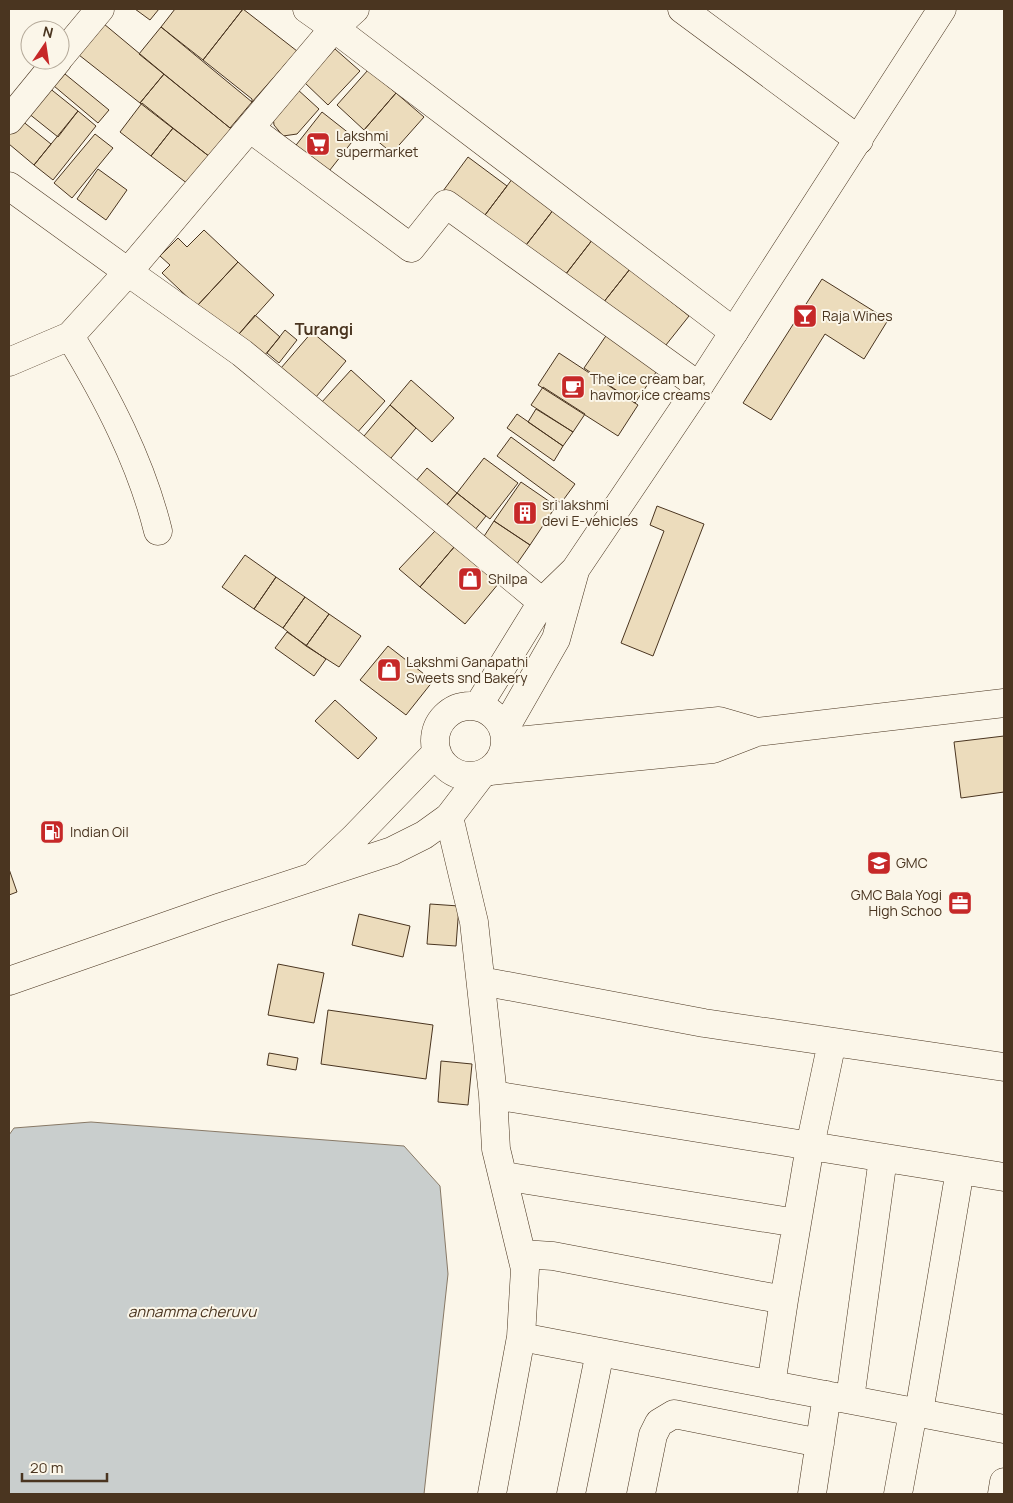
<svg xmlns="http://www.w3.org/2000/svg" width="1013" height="1503" viewBox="0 0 1013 1503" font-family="Manrope,sans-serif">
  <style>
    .water { fill: #c9cecd; stroke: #887966 }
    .building { fill: #ecdcbc; stroke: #4a3520 }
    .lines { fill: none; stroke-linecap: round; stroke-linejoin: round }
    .minor-casing { stroke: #4a3520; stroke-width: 29 }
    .major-casing { stroke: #4a3520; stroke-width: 29 }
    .minor { stroke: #fbf6e9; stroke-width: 28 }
    .major { stroke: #fbf6e9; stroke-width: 28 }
    .labels { text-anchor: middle; stroke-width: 4; stroke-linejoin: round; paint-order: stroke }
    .poi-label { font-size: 14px; fill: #4a3520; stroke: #fbf6e9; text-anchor: start }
    .water-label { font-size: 15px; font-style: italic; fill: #4a3520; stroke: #fbf6e9 }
    .quarter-label { font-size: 16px; font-weight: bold; fill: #4a3520; stroke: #fbf6e9 }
  </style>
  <rect width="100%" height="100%" fill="#fbf6e9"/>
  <!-- water -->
  <path class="water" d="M 91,1122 L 404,1146 L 440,1186 L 448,1274 L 424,1494 L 9,1494 L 9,1135 L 14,1128 Z"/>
  <!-- building -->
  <path class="building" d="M 135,9 L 159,9 L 150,20 Z
    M 175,9 L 243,9 L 203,60 L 161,27 Z
    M 243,9 L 297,51 L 252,102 L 252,99 L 203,60 Z
    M 104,24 L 164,74 L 140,103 L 79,55 Z
    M 161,27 L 252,102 L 230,128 L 139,54 Z
    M 335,49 L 360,71 L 328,105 L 304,82 Z
    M 368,70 L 396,93 L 364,130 L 337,105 Z
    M 65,74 L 109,110 L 98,123 L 54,86 Z
    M 164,74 L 230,128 L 232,127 L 210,157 L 140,103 Z
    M 43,83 L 78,111 L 58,137 L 23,109 Z
    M 297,89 L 319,109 L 297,134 L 283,136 L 274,125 L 273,116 Z
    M 396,93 L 424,117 L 392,153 L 364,130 Z
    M 142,103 L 173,128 L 151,156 L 120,132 Z
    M 78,111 L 96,126 L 53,180 L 34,165 Z
    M 322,112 L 355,138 L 326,175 L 293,149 Z
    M 21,120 L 51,144 L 34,165 L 9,144 L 9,135 Z
    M 173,128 L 210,157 L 188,184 L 151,156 Z
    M 95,134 L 113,148 L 72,198 L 54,183 Z
    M 468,157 L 507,186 L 482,219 L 443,191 Z
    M 98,169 L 127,190 L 106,220 L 77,199 Z
    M 513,178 L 554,209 L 523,249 L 482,219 Z
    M 554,209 L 593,239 L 562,279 L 523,249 Z
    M 204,230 L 238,262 L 197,306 L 162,273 L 170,265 L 160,256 L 178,238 L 187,247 Z
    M 593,239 L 630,269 L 599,308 L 562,279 Z
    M 238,262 L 274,295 L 239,334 L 197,306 Z
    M 630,269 L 689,316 L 658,355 L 599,308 Z
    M 822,279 L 888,320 L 864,359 L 825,334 L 771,420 L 743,403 Z
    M 255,315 L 280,337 L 264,356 L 239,334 Z
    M 612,327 L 663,362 L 635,403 L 584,368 Z
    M 285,330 L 297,340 L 279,363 L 267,353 Z
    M 312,332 L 346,361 L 316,397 L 281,368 Z
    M 559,353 L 638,405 L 618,436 L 538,385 Z
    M 351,370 L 385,401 L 356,434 L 321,403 Z
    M 411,380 L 454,418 L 432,442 L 390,405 Z
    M 543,387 L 585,414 L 573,432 L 531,405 Z
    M 390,405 L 416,428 L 386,464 L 359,442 Z
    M 536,409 L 573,432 L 563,446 L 528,422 Z
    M 517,414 L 563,446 L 554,461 L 507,428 Z
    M 511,437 L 575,484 L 561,503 L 497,456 Z
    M 484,458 L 518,483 L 490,519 L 457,493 Z
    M 427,468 L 457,493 L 440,513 L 410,488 Z
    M 521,482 L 556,506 L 530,545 L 494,521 Z
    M 457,493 L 486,516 L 470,536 L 440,513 Z
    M 657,506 L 704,524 L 653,656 L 621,643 L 664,531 L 650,525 Z
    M 494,521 L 530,545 L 514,568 L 479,544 Z
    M 435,531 L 455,546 L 420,587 L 399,569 Z
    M 455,546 L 499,583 L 465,624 L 420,587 Z
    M 245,555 L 276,577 L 254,609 L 222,587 Z
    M 276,577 L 305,597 L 283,628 L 254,609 Z
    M 305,597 L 329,614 L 306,646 L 283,628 Z
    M 329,614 L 361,636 L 339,667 L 306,646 Z
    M 287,632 L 326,659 L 314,676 L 275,648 Z
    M 388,646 L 433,681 L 406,715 L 360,680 Z
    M 335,700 L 377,738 L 358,759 L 315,721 Z
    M 1004,736 L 1004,792 L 961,798 L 954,742 Z
    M 9,869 L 17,892 L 9,895 Z
    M 430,904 L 459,906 L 456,946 L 427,944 Z
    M 359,914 L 410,926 L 403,957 L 352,945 Z
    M 278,964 L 324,973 L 314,1023 L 268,1015 Z
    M 328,1010 L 433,1025 L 426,1079 L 321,1064 Z
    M 269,1053 L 298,1058 L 296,1070 L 267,1065 Z
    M 441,1061 L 472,1064 L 468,1105 L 438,1102 Z"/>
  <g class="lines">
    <defs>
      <path id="minor" d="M 307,9 L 334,28 L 355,9
        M 682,9 L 859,140
        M 60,57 L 100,9
        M 9,120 L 58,60
        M 251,129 L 411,248 L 446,204 L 699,386
        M 9,186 L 128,272 L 70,336 L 9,362
        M 70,336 C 107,397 141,462 158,531
        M 542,602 L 242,353 L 128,272 L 334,28 L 734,332
        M 506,742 L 719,721 L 757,732
        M 490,771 L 713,749 L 757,732 L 1004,703
        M 449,817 L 474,922 L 493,1095 L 496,1149 L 525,1269 L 521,1337 L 492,1494
        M 481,981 L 704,1023 L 1004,1067
        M 493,1095 L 1004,1177
        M 503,1176 L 797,1223 L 810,1146 L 832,1042
        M 522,1254 L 553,1256 L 784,1300 L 797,1223
        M 521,1337 L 1004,1429
        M 771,1385 L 784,1300
        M 850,1399 L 883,1158
        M 919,1412 L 960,1170
        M 571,1494 L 600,1352
        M 641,1494 L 653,1435 L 659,1423 L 674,1414 L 820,1443
        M 812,1494 L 827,1395
        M 898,1494 L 913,1412
        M 1002,1494 L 1004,1482"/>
      <path id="major" d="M435 741a35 35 0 1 1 70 0a35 35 0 1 1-70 0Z
        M 478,706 L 542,602 L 575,570 L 699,386 L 942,9
        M 504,730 L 556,639 L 575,571
        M 316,874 L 354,838 L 437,752
        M 9,981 L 218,908 L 392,851 L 424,835 L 449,817 L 481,775"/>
    </defs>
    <!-- minor casing -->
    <use href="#minor" class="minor-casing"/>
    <!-- major casing -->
    <use href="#major" class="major-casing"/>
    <!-- minor -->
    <use href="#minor" class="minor"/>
    <!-- major -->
    <use href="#major" class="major"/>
  </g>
  <!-- icons -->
  <defs>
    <symbol id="supermarket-square" viewBox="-11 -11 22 22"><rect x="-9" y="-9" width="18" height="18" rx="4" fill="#c62828" stroke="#fbf6e9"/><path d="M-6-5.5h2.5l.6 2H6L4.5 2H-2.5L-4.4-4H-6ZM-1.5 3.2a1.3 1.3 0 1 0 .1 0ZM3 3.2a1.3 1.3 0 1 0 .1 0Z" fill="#fff"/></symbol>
    <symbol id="bar-square" viewBox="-11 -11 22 22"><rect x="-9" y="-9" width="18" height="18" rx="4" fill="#c62828" stroke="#fbf6e9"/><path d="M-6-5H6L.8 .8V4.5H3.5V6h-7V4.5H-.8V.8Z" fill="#fff"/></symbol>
    <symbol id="cafe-square" viewBox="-11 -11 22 22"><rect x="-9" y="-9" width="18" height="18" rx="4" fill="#c62828" stroke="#fbf6e9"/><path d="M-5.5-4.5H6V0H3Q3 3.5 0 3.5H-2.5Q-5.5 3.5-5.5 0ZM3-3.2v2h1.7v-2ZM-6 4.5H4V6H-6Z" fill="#fff"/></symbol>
    <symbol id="building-square" viewBox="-11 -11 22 22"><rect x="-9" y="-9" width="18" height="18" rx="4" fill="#c62828" stroke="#fbf6e9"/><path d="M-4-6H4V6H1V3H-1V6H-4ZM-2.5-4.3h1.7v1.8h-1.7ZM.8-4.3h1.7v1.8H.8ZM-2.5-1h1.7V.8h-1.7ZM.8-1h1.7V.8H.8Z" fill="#fff"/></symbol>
    <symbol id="shop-square" viewBox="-11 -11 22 22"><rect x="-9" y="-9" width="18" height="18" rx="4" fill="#c62828" stroke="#fbf6e9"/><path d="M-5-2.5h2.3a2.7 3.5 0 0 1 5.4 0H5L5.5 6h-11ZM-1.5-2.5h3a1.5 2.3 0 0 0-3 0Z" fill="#fff"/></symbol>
    <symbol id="fuel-square" viewBox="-11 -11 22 22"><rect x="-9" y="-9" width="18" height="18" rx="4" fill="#c62828" stroke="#fbf6e9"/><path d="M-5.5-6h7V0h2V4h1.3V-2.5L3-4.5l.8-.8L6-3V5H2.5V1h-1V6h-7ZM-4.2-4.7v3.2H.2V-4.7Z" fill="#fff"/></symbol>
    <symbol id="school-square" viewBox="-11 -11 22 22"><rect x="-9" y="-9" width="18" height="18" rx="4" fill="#c62828" stroke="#fbf6e9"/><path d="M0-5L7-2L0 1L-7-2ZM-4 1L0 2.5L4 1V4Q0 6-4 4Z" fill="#fff"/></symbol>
    <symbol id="office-square" viewBox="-11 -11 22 22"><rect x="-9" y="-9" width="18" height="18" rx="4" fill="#c62828" stroke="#fbf6e9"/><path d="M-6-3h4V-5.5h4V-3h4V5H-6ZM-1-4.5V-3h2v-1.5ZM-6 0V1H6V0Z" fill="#fff"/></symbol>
  </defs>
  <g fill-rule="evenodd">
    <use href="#supermarket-square" x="304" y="130" width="28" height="28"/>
    <use href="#bar-square" x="791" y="302" width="28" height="28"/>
    <use href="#cafe-square" x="559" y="373" width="28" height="28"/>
    <use href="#building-square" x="511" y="499" width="28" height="28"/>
    <use href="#shop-square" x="456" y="565" width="28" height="28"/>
    <use href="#shop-square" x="375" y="656" width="28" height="28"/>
    <use href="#fuel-square" x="38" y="818" width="28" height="28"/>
    <use href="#school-square" x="865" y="849" width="28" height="28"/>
    <use href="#office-square" x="946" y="889" width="28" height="28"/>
  </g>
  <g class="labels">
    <!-- poi labels -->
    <g class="poi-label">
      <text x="336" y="141">Lakshmi<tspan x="336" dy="16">supermarket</tspan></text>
      <text x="822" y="321">Raja Wines</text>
      <text x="590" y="384">The ice cream bar,<tspan x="590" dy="16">havmor ice creams</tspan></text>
      <text x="542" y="510">sri lakshmi<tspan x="542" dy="16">devi E-vehicles</tspan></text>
      <text x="488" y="584">Shilpa</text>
      <text x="406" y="667">Lakshmi Ganapathi<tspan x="406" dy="16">Sweets snd Bakery</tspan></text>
      <text x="70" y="837">Indian Oil</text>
      <text x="896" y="868">GMC</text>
      <text x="942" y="900" text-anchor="end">GMC Bala Yogi<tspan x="942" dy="16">High Schoo</tspan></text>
    </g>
    <!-- water labels -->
    <g class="water-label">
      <text x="192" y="1317">annamma cheruvu</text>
    </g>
    <!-- quarter labels -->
    <g class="quarter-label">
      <text x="324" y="335">Turangi</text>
    </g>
  </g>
  <!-- border -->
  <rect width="1013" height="1503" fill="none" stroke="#4a3520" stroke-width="20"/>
  <!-- north arrow -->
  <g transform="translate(45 45) rotate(13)"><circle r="24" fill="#fbf6e9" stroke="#b4a999"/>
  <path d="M0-4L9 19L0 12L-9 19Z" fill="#c62828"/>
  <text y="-8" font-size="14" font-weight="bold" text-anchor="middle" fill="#4a3520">N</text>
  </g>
  <!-- scale -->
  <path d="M22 1473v8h85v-8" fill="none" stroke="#4a3520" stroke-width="2.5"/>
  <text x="30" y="1473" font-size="15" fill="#4a3520" stroke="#fbf6e9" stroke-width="4" paint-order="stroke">20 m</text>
</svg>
